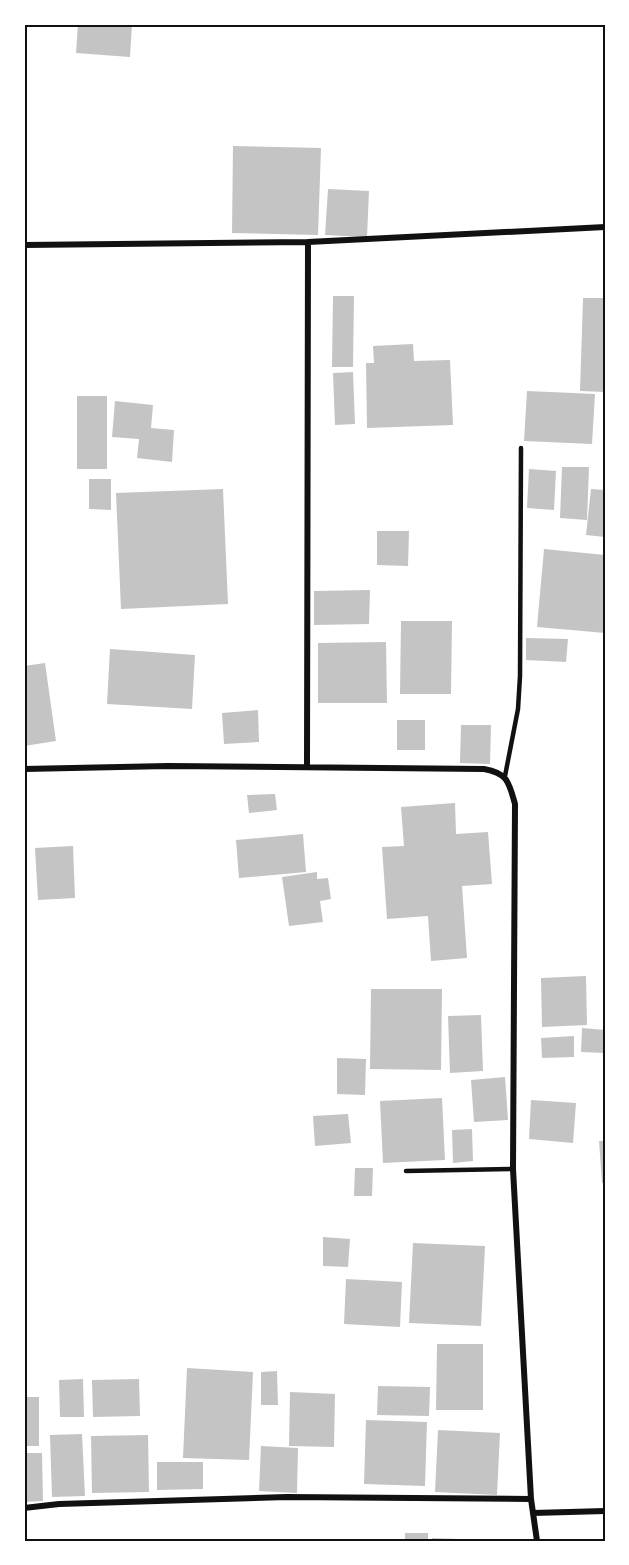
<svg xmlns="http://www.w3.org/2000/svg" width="629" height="1565" viewBox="0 0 629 1565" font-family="'Libre Baskerville',serif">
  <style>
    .building { fill: #c4c4c4 }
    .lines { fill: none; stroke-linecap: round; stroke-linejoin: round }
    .service { stroke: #111; stroke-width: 4.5 }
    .minor { stroke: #111; stroke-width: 6 }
    .neatline { fill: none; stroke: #111; stroke-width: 2 }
  </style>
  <rect width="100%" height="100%" fill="#fff"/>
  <!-- building -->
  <path class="building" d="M 78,24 L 132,24 L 130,57 L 76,53 Z
    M 233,146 L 321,148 L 318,235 L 232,233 Z
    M 328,189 L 369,191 L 367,237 L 325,235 Z
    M 333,296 L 354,296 L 353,367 L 332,367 Z
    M 583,298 L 605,298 L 605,392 L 580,391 Z
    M 413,344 L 414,361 L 450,360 L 453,425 L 367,428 L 366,363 L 374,363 L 373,346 Z
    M 353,372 L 355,424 L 335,425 L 333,373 Z
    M 527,391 L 595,394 L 592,444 L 524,441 Z
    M 77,396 L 107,396 L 107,469 L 77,469 Z
    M 115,401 L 153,405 L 151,428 L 174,430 L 172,462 L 137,458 L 139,439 L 112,437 Z
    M 562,467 L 589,467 L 587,520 L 560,518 Z
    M 529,469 L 556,471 L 554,510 L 527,508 Z
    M 89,479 L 111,479 L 111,510 L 89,509 Z
    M 223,489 L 228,604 L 121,609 L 116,493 Z
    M 591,489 L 605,490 L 605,537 L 586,535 Z
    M 377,531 L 409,531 L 408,566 L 377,565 Z
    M 544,549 L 605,555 L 605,633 L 537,627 Z
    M 24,569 L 27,569 L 27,602 L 24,602 Z
    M 370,590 L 369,624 L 314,625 L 314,591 Z
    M 401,621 L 452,621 L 451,694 L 400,694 Z
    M 526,638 L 568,639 L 566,662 L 526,660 Z
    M 386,642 L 387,703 L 318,703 L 318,643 Z
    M 110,649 L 195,655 L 192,709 L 107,704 Z
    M 45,663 L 56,741 L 24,746 L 24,666 Z
    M 258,710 L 259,742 L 224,744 L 222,713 Z
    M 397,720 L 425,720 L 425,750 L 397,750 Z
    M 461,725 L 491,725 L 490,764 L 460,763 Z
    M 275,794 L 277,810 L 249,813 L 247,795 Z
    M 455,803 L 456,834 L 488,832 L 492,884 L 462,886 L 467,958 L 431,961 L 428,916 L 387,919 L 382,847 L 404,846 L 401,807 Z
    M 303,834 L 306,872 L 239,878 L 236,840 Z
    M 73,846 L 75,898 L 38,900 L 35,848 Z
    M 317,872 L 317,879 L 328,878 L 331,899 L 320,901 L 323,922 L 289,926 L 282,877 Z
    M 586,976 L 587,1025 L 542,1027 L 541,978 Z
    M 371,989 L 442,989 L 441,1070 L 370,1069 Z
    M 481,1015 L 483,1071 L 450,1073 L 448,1016 Z
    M 582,1028 L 605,1030 L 605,1053 L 581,1052 Z
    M 574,1036 L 574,1057 L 542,1058 L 541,1038 Z
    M 337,1058 L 366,1059 L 365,1095 L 337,1094 Z
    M 505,1077 L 508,1120 L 474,1122 L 471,1080 Z
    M 442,1098 L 445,1160 L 383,1163 L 380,1101 Z
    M 531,1100 L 576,1103 L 573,1143 L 529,1139 Z
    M 348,1114 L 351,1143 L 315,1146 L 313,1116 Z
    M 472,1129 L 473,1161 L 453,1163 L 452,1130 Z
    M 599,1141 L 605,1141 L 605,1183 L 602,1183 Z
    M 355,1168 L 373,1168 L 372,1196 L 354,1196 Z
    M 323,1237 L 350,1239 L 348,1267 L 323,1266 Z
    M 413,1243 L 485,1246 L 481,1326 L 409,1323 Z
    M 346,1279 L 402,1282 L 400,1327 L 344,1324 Z
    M 437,1344 L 483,1344 L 483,1410 L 436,1410 Z
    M 187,1368 L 253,1372 L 249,1460 L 183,1458 Z
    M 277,1371 L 278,1405 L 261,1405 L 261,1372 Z
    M 83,1379 L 84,1417 L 60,1417 L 59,1380 Z
    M 139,1379 L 140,1416 L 93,1417 L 92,1380 Z
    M 378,1386 L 430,1387 L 429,1416 L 377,1415 Z
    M 290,1392 L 335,1394 L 334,1447 L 289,1446 Z
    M 24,1397 L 39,1397 L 39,1446 L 24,1446 Z
    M 366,1420 L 427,1422 L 425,1486 L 364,1484 Z
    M 438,1430 L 500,1433 L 497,1495 L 435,1492 Z
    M 82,1434 L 85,1496 L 52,1497 L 50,1435 Z
    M 148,1435 L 149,1492 L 92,1493 L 91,1436 Z
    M 261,1446 L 298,1448 L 297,1493 L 259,1491 Z
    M 24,1453 L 42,1453 L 43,1501 L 24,1502 Z
    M 157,1462 L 203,1462 L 203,1489 L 157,1490 Z
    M 405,1533 L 428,1533 L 428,1541 L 405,1541 Z
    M 432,1538 L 460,1539 L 460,1541 L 432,1541 Z"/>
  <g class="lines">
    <!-- service -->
    <path class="service" d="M 505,776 L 518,709 L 520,676 L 521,448
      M 406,1171 L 513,1169"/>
    <!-- minor -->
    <path class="minor" d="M 24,245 L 308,242
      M 307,767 L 308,242 L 605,227
      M 24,769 L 168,766 L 484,769 C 508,773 509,783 515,804 L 513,1169 L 531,1499 L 537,1541
      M 24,1508 L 59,1504 L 287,1497 L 531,1499
      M 533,1513 L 605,1511"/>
  </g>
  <!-- border -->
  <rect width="629" height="1565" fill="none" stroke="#ffffff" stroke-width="51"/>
  <rect x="26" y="26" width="578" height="1514" class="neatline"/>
</svg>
